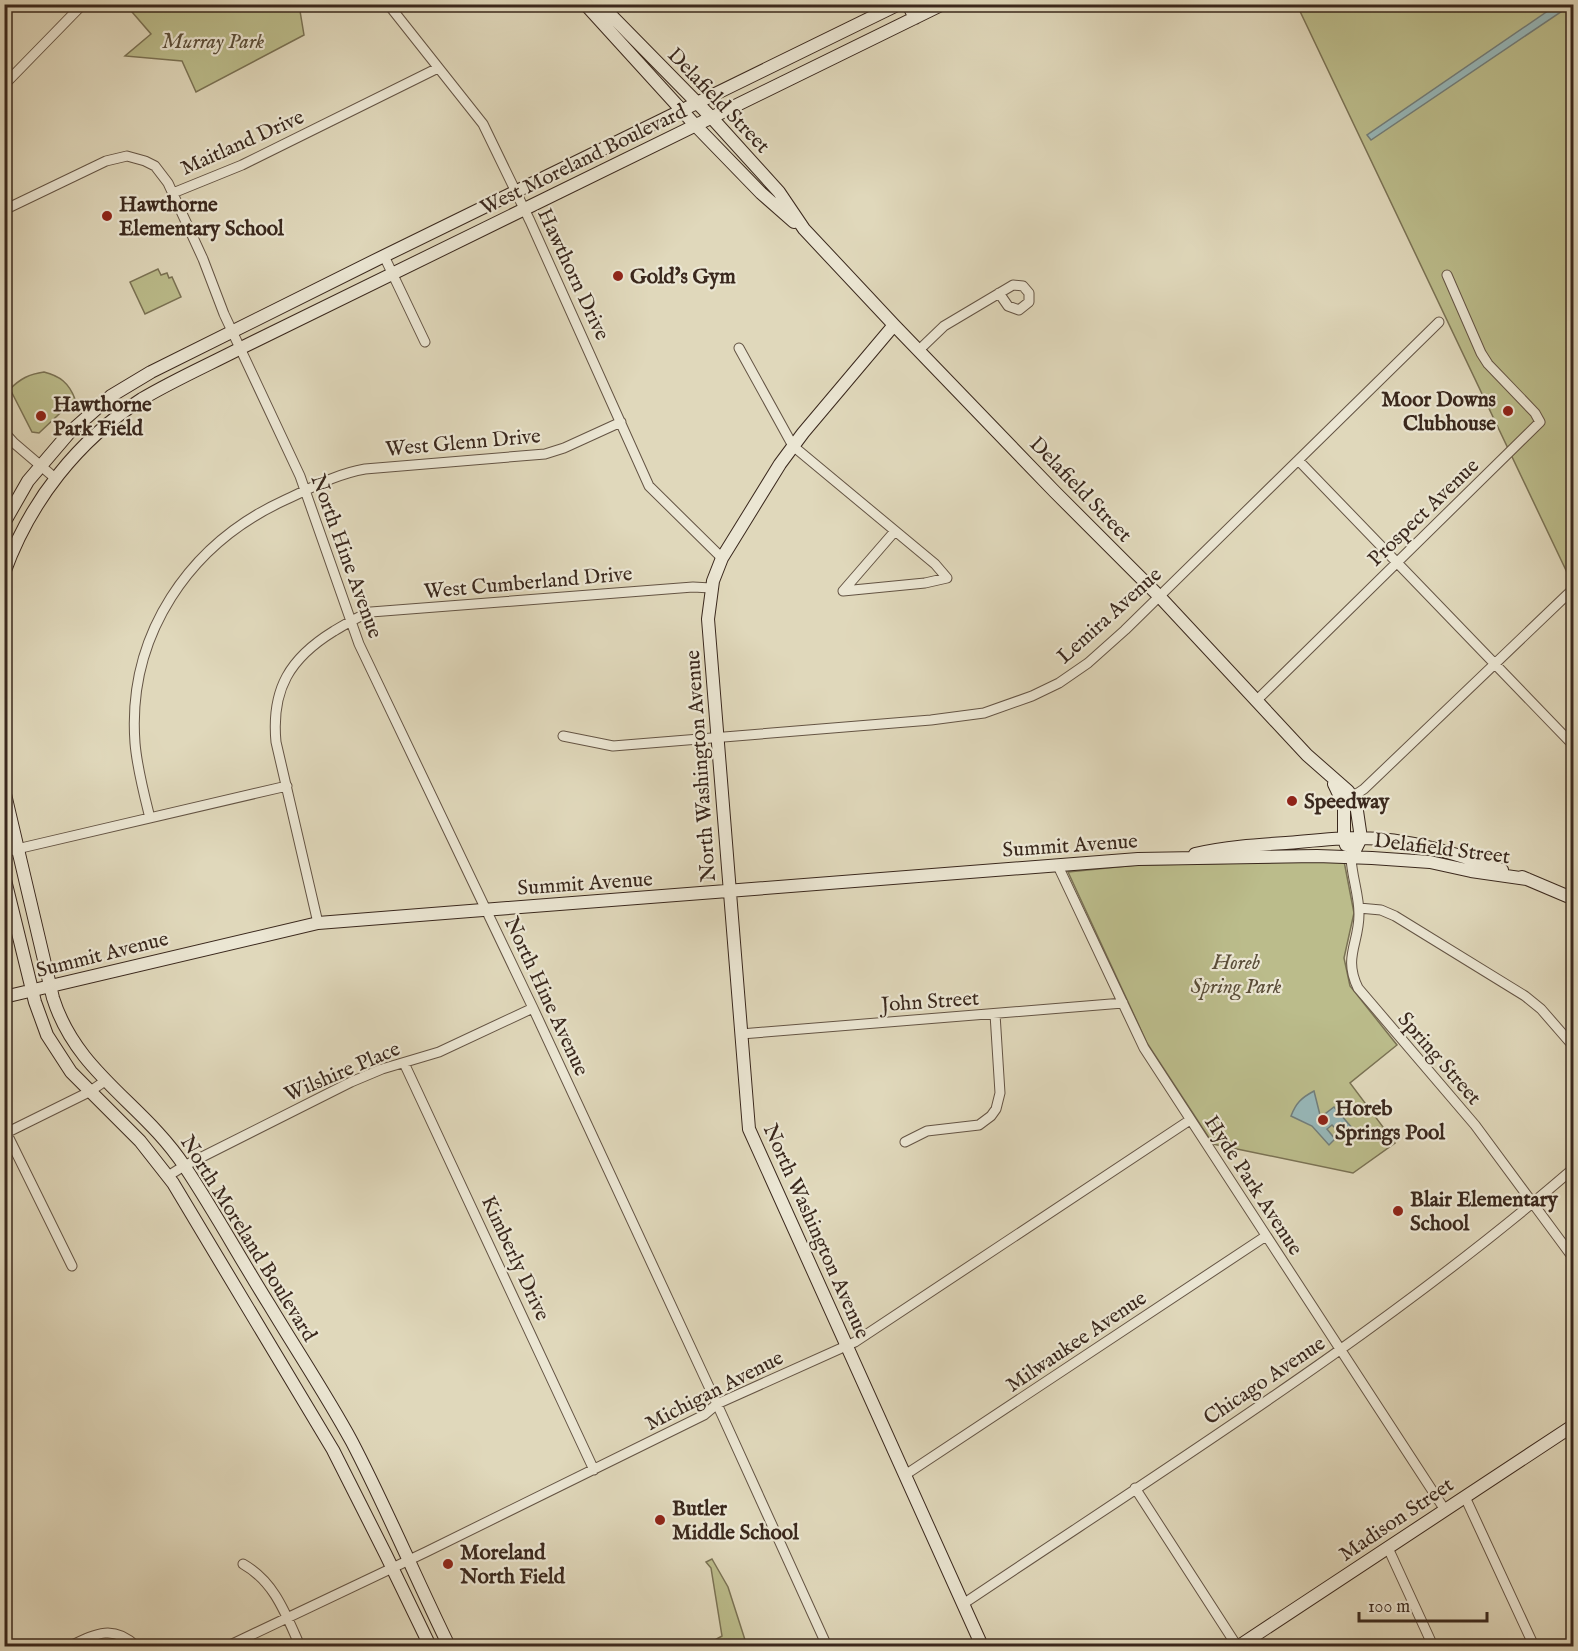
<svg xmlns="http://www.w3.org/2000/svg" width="1578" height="1651" viewBox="0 0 1578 1651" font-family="'IM FELL English',serif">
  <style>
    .green { fill: #bbbc8b; stroke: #7a7254; stroke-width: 1.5 }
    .water { fill: #97b8ba; stroke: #727e7b; stroke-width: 1.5 }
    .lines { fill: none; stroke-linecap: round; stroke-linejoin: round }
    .street-casing { stroke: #645444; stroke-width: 11 }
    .secondary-casing { stroke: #3a281d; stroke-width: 14 }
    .street { stroke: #ebe6d3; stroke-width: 9 }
    .secondary { stroke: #ebe6d3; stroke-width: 12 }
    .poi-dot { fill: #8f2418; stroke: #ebe6d3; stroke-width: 2 }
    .labels { text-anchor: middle; stroke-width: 4.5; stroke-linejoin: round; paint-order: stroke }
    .park-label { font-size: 21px; font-style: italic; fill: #5a4d38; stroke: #ebe6d3 }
    .street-label { font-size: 21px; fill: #3a281d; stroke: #ebe6d3 }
    .poi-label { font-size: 21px; font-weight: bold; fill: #3a281d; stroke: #ebe6d3; text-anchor: start }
  </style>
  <rect width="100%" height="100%" fill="#e0d8bb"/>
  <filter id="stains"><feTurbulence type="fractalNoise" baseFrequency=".00333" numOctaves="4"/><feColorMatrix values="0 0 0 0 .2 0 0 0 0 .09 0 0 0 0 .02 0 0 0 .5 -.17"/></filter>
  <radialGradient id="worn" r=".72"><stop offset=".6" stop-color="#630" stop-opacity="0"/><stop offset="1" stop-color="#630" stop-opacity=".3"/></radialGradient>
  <!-- green -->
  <path class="green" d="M 126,5 L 299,5 L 304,35 L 196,92 L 182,61 L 125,56 L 151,34 Z
    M 1297,5 L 1573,5 L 1574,217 L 1572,221 L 1574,234 L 1573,585 Z
    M 158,269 L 161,275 L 167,273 L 169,278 L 172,277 L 181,297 L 145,314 L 130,282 Z
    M 44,372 C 60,376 69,383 75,399 L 39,433 L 32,432 L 10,389 C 20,379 29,374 44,372 Z
    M 1344,861 L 1354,913 L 1344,958 L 1350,986 L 1397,1045 L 1350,1083 L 1395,1143 L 1353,1173 L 1213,1144 L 1147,1043 L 1068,872 L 1137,865 Z
    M 712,1559 L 728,1587 L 747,1646 L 704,1646 L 722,1636 L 711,1568 L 706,1562 Z"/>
  <!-- water -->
  <path class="water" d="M 1558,4 L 1571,5 L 1371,140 L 1367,135 Z
    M 1314,1091 L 1320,1115 L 1322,1116 L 1334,1107 L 1353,1129 L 1344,1137 L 1332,1125 L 1327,1129 L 1335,1139 L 1329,1145 L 1312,1126 L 1291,1116 C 1296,1103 1301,1098 1314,1091 Z"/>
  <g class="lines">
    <defs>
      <path id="street" d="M 388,4 L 483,124 L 530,221 L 649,486 L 722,558
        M 4,85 L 83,4
        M 173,193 L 242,165 L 438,68
        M 4,210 L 106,161 L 127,156 L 145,161 L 155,166 L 168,183 L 203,259 L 224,314 L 300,476 L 359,644 L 533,1008 L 717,1404 L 827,1646
        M 384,256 L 425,342
        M 739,348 L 793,446 L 935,564 L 947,578 L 925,583 L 843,591
        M 919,350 L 944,326 L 1013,285 L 1023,286 L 1029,293 L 1029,302 L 1019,310 L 1008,306 L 999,293
        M 4,432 L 14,443 L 55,478
        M 1299,461 L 1574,746
        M 843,591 L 895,531
        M 1257,700 L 1540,422 L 1535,413 L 1488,364 L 1481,353 L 1447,275
        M 563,736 L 613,746 L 931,720 L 984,713 L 1032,696 L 1059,683 L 1088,663 L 1125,630 L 1439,322
        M 1352,797 L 1364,789 L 1571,591
        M 150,818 C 144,794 137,768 135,743 C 127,635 189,544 285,500 C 311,488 336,474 365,469 L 545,454 L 564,448 L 621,422
        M 4,852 L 287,786
        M 1351,858 C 1352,877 1359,895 1359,914 C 1359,944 1343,957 1358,988 L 1475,1125 L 1574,1259
        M 1058,866 L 1144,1048 L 1445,1510
        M 1359,908 L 1381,910 L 1395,916 L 1525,996 L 1541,1009 L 1574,1047
        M 318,923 L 276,742 C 271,689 290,658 334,631 C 346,624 358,616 371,612 L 693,587 L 711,588
        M 741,1034 L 1123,1003
        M 404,1063 L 594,1470
        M 4,1128 L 72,1266
        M 4,1134 L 89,1092 L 105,1081
        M 905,1142 L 927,1131 L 979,1125 L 991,1116 L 996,1109 L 1000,1093 L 995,1014
        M 168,1176 L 184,1166 L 351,1082 L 382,1069 L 439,1052 L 533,1008
        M 905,1475 L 1266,1236
        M 1135,1488 L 1237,1646
        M 1465,1497 L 1534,1646
        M 1388,1548 L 1433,1646
        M 243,1564 C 275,1582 286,1615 300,1646
        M 963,1604 C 1170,1465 1384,1332 1574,1168
        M 70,1646 C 95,1634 113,1624 136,1646
        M 228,1646 L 426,1552 L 704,1415 L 717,1404 L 855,1342 L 1190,1120"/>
      <path id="secondary" d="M 585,4 L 696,126 L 761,193 L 794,222
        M 600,4 L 712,118 L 779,192 L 804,229 L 894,325 L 1055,492 L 1159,596 L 1307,755 L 1348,791 L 1356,804 L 1361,838 L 1351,858
        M 908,4 L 915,18
        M 894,325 L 803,433 L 780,464 L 722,558 L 713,581 L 708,619 L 749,1129 L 982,1646
        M 4,523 L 28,481 L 69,433 L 111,396 L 151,372 L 384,256 L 899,4
        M 4,573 C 30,501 78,440 142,399 C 174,380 208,365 241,348 L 943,4
        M 1334,784 L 1344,805 L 1344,839 L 1346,845
        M 4,790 L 53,998 C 77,1074 143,1103 185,1167 C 215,1212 241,1260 270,1306 C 297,1351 327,1396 352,1442 C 387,1509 416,1579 449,1646
        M 1195,854 C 1225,847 1255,845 1286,843 C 1310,841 1335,838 1359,838 C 1407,838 1458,854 1502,870
        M 4,876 L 35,1002 L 47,1035 L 71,1072 L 140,1141 L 173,1183 L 333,1450 L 386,1555 L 430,1646
        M 1522,877 L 1574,899
        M 4,997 L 318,923 L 470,911 L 1138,859 L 1317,856 L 1372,858 L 1430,862 L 1471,871 L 1527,879
        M 1239,1646 L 1574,1425"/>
    </defs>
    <!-- street casing -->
    <use href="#street" class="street-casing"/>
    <!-- secondary casing -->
    <use href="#secondary" class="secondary-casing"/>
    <!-- street -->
    <use href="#street" class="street"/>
    <!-- secondary -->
    <use href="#secondary" class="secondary"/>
  </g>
  <!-- markers -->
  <g class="poi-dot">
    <circle cx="107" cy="216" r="6"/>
    <circle cx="618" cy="276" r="6"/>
    <circle cx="1508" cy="411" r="6"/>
    <circle cx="41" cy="416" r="6"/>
    <circle cx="1292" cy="801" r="6"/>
    <circle cx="1323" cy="1120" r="6"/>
    <circle cx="1398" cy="1211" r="6"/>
    <circle cx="660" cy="1520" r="6"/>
    <circle cx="448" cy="1564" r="6"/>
  </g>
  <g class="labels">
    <!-- park labels -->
    <g class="park-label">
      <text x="213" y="48">Murray Park</text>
      <text x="1236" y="969">Horeb<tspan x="1236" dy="24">Spring Park</tspan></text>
    </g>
    <!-- street labels -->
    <g class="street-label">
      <text transform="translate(719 100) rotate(46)" y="7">Delafield Street</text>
      <text transform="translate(242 142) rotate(-24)" y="7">Maitland Drive</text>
      <text transform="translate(583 159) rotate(-26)" y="7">West Moreland Boulevard</text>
      <text transform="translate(574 274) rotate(65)" y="7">Hawthorn Drive</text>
      <text transform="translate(463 442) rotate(-5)" y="7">West Glenn Drive</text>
      <text transform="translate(1081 489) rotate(46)" y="7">Delafield Street</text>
      <text transform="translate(1423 512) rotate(-44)" y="7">Prospect Avenue</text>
      <text transform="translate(347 556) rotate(70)" y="7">North Hine Avenue</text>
      <text transform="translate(528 582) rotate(-5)" y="7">West Cumberland Drive</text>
      <text transform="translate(1109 615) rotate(-42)" y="7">Lemira Avenue</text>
      <text transform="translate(700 766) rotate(-94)" y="7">North Washington Avenue</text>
      <text transform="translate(1070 845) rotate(-4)" y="7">Summit Avenue</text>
      <text transform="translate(1442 848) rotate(7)" y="7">Delafield Street</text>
      <text transform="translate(585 883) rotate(-4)" y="7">Summit Avenue</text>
      <text transform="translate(102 954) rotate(-14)" y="7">Summit Avenue</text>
      <text transform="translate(547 996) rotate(65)" y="7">North Hine Avenue</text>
      <text transform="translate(930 1001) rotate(-4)" y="7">John Street</text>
      <text transform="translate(1440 1058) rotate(49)" y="7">Spring Street</text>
      <text transform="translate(342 1071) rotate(-23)" y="7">Wilshire Place</text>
      <text transform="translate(1254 1185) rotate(57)" y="7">Hyde Park Avenue</text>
      <text transform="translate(817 1231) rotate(66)" y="7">North Washington Avenue</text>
      <text transform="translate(249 1238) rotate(58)" y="7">North Moreland Boulevard</text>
      <text transform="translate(516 1258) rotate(65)" y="7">Kimberly Drive</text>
      <text transform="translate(1076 1341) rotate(-34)" y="7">Milwaukee Avenue</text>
      <text transform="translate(1264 1380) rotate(-34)" y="7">Chicago Avenue</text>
      <text transform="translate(714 1390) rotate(-27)" y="7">Michigan Avenue</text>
      <text transform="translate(1396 1519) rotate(-34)" y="7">Madison Street</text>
    </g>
    <!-- poi labels -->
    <g class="poi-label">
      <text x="119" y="211">Hawthorne<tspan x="119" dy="24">Elementary School</tspan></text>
      <text x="630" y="283">Gold's Gym</text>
      <text x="1496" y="406" text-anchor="end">Moor Downs<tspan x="1496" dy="24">Clubhouse</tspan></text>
      <text x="53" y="411">Hawthorne<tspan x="53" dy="24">Park Field</tspan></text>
      <text x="1304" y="808">Speedway</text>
      <text x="1335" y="1115">Horeb<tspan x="1335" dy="24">Springs Pool</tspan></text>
      <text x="1410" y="1206">Blair Elementary<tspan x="1410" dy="24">School</tspan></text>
      <text x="672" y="1515">Butler<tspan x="672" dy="24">Middle School</tspan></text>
      <text x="460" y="1559">Moreland<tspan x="460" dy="24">North Field</tspan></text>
    </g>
  </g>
  <!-- margin -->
  <rect width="1578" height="1651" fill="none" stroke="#e0d8bb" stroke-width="24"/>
  <rect x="6" y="6" width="1566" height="1639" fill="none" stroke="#3a281d" stroke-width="3"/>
  <rect x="12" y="12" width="1554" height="1627" fill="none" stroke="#3a281d" stroke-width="1.5"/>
  <!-- scale -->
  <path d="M1359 1612v9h128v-9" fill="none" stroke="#3a281d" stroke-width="3"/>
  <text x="1368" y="1612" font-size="18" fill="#3a281d" stroke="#ebe6d3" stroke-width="4.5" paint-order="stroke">100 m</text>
  <rect width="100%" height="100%" filter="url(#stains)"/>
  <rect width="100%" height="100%" fill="url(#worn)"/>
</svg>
